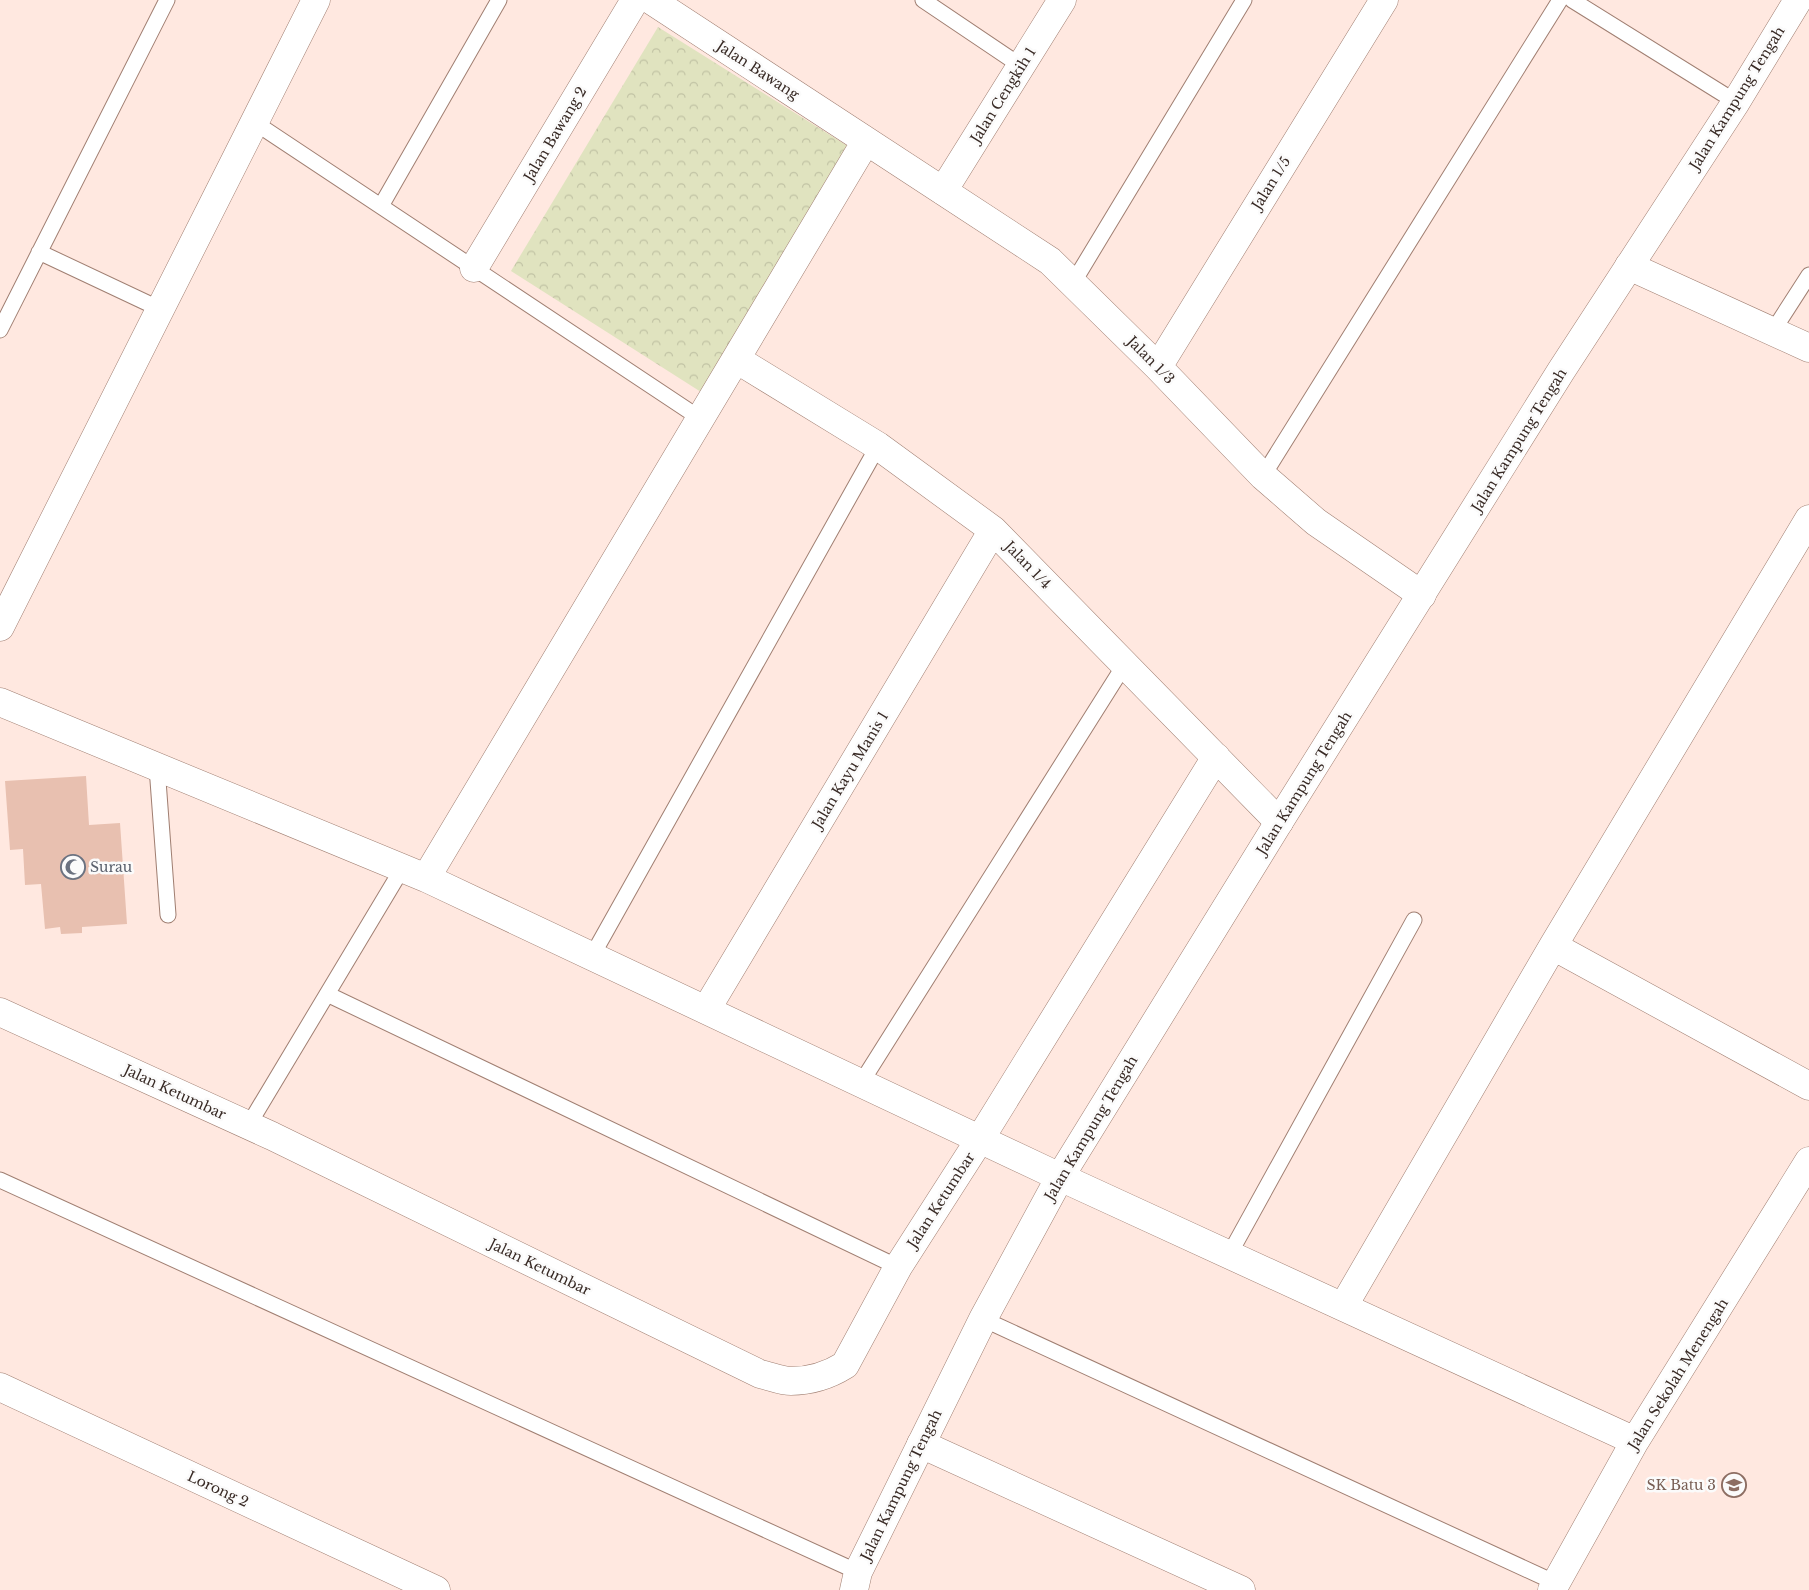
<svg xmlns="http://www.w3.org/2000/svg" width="1809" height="1590" viewBox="0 0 1809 1590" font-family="'Libre Baskerville',serif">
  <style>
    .park { fill: url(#park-crowns) }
    .building { fill: #e8c0b0 }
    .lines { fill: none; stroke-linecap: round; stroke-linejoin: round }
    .lane-casing { stroke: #a07f72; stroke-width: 17 }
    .street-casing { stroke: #a07f72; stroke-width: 29 }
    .secondary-casing { stroke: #a07f72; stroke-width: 29 }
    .lane { stroke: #fff; stroke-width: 15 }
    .street { stroke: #fff; stroke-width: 28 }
    .secondary { stroke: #fff; stroke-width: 28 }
    .labels { text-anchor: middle; stroke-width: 5; stroke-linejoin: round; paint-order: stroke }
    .street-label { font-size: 14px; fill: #382a25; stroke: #fbfbfb }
    .worship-label { font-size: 14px; fill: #5b616d; stroke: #fbfbfb; text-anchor: start }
    .education-label { font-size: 14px; fill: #785e54; stroke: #fbfbfb; text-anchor: end }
  </style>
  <defs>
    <pattern id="park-crowns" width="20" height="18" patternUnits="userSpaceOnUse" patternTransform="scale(1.25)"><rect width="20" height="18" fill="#e0e3bf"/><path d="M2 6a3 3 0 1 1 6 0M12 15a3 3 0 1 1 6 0" fill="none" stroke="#c1c3a4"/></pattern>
  </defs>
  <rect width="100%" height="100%" fill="#ffe8e0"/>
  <!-- park -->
  <path class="park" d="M 658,27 L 854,150 L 701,392 L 511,271 Z"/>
  <!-- building -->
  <path class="building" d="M 86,776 L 89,825 L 120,823 L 127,924 L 82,927 L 82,933 L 61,934 L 60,927 L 45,929 L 41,884 L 25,885 L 23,849 L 10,850 L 5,781 Z"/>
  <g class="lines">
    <defs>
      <path id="lane" d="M 923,0 L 1021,66
        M 1572,0 L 1736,102
        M 254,122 L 701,419
        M 381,206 L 499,0
        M 39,252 L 160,309
        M 1073,283 L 1244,0
        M 0,330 L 167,0
        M 1773,331 L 1809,275
        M 1263,476 L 1560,0
        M 157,767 L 168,915
        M 592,956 L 878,446
        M 327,994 L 898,1267
        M 861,1083 L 1125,664
        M 248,1126 L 402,869
        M 0,1180 L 858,1572
        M 1229,1255 L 1414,920
        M 983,1319 L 1556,1583"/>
      <path id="street" d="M 651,0 L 1050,261 L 1158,367 L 1263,476 L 1316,522 L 1422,595
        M 943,191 L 1062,0
        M 1629,266 L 1809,348
        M 474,268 L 635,0
        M 736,359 L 878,446 L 993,530 L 1279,822
        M 1158,367 L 1384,0
        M 0,627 L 316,0
        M 0,702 L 426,878 L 1060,1177 L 1635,1441
        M 426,878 L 866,141
        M 1553,946 L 1809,1086
        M 706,1010 L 993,530
        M 0,1012 L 272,1136 L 760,1374 C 770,1376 781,1381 791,1381 C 811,1381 829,1375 845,1365 L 898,1267 L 980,1139 L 1216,757
        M 1343,1307 L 1553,946 L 1809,519
        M 0,1387 L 436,1590
        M 921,1444 L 1241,1590
        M 1552,1590 L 1635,1441 L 1809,1161"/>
      <path id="secondary" d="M 854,1590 L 858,1572 L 983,1319 L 1060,1177 L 1279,822 L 1561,371 L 1736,102 L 1798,0"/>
    </defs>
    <!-- lane casing -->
    <use href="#lane" class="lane-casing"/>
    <!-- street casing -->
    <use href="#street" class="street-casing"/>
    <!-- secondary casing -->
    <use href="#secondary" class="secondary-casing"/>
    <!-- lane -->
    <use href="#lane" class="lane"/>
    <!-- street -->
    <use href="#street" class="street"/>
    <!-- secondary -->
    <use href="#secondary" class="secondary"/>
  </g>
  <!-- icons -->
  <defs>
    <symbol id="mosque-ring" viewBox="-11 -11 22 22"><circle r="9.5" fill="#fbfbfb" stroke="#6b7280" stroke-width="1.5"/><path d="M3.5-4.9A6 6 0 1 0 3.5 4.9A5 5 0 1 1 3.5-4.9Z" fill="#6b7280"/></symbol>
    <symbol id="school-ring" viewBox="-11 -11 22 22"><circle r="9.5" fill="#fbfbfb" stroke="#8d6e63" stroke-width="1.5"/><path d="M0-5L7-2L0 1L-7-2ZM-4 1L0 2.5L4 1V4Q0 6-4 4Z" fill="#8d6e63"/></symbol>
  </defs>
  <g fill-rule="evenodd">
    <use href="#mosque-ring" x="59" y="853" width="28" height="28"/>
    <use href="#school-ring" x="1720" y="1471" width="28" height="28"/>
  </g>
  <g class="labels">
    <!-- street labels -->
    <g class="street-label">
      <text transform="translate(758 70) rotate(33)" y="5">Jalan Bawang</text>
      <text transform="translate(1003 95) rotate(-58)" y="5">Jalan Cengkih 1</text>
      <text transform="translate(1737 98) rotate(-58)" y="5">Jalan Kampung Tengah</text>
      <text transform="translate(555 134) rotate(-59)" y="5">Jalan Bawang 2</text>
      <text transform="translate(1271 183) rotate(-58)" y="5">Jalan 1/5</text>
      <text transform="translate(1151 360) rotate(45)" y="5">Jalan 1/3</text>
      <text transform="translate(1519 440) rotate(-58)" y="5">Jalan Kampung Tengah</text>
      <text transform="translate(1028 565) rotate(46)" y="5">Jalan 1/4</text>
      <text transform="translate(850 770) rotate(-59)" y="5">Jalan Kayu Manis 1</text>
      <text transform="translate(1304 783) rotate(-58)" y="5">Jalan Kampung Tengah</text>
      <text transform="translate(175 1092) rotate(25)" y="5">Jalan Ketumbar</text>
      <text transform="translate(1091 1128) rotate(-59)" y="5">Jalan Kampung Tengah</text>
      <text transform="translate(941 1200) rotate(-57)" y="5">Jalan Ketumbar</text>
      <text transform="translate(540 1267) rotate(26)" y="5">Jalan Ketumbar</text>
      <text transform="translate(1678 1374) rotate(-58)" y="5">Jalan Sekolah Menengah</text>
      <text transform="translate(901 1485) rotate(-64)" y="5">Jalan Kampung Tengah</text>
      <text transform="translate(218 1489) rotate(25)" y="5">Lorong 2</text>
    </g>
    <!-- worship labels -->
    <g class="worship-label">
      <text x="90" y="872">Surau</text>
    </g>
    <!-- education labels -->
    <g class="education-label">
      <text x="1716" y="1490">SK Batu 3</text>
    </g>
  </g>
</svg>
